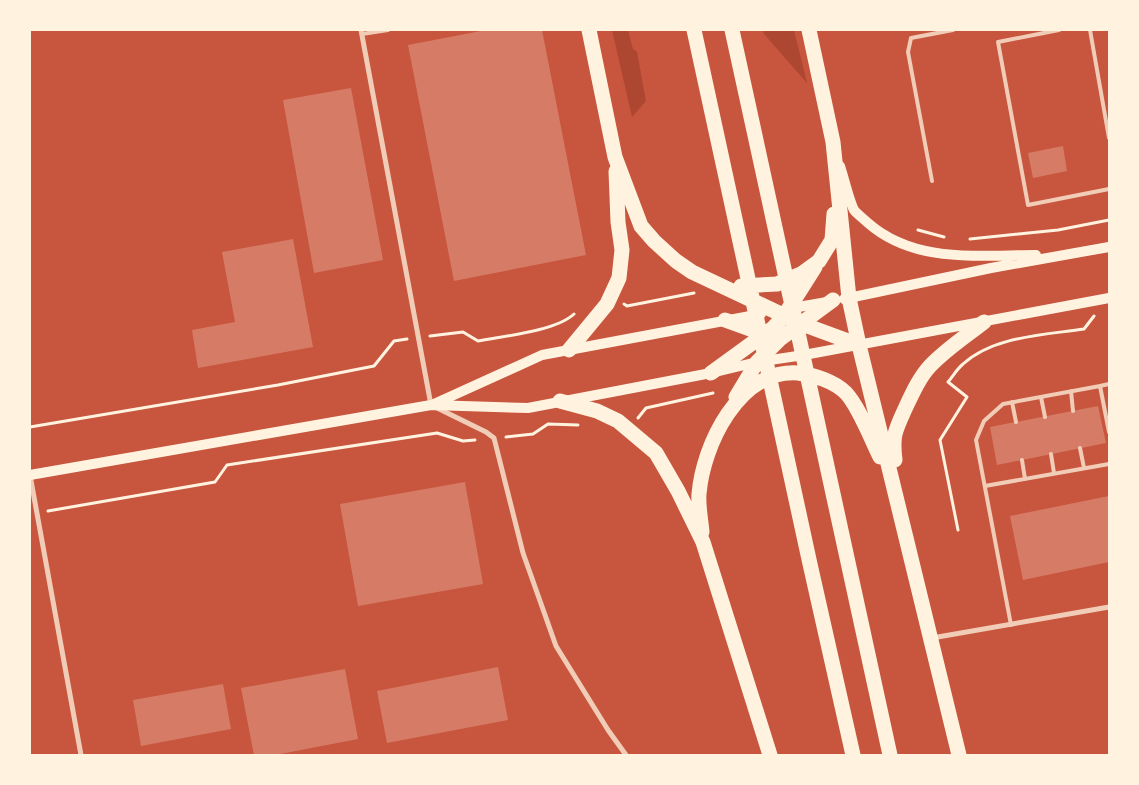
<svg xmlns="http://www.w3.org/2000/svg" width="1139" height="785" viewBox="0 0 1139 785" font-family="Roboto,sans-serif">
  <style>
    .green { fill: #ae4732 }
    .building { fill: #d67c66 }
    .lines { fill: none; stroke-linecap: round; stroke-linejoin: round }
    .path { stroke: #fff3e0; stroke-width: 3 }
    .service { stroke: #f1ccb7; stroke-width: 4 }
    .minor { stroke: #f1ccb7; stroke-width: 5 }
    .secondary { stroke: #fff3e0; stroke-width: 10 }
    .motorway { stroke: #fff3e0; stroke-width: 15 }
  </style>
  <rect width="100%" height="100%" fill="#c8553d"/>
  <!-- green -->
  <path class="green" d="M 612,30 L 628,30 L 633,49 L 637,52 L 646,101 L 632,117 Z
    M 763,30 L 794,30 L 807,83 L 764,34 Z"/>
  <!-- building -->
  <path class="building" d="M 486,30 L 542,30 L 586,255 L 454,281 L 408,45 Z
    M 351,88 L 383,260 L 314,273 L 283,100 Z
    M 1063,146 L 1067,171 L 1033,178 L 1028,153 Z
    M 293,239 L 313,347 L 198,368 L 192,330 L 235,322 L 222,252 Z
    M 1098,406 L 1106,443 L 997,465 L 990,427 Z
    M 465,482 L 483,584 L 358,606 L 340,504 Z
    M 1109,496 L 1109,562 L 1023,580 L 1010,516 Z
    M 498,667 L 508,720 L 387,743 L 377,691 Z
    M 345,669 L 358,739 L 275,755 L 254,755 L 241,688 Z
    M 223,684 L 231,729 L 141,746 L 133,700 Z"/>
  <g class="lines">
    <!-- path -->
    <path class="path" d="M 918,230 L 944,237
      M 970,239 L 1058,230 L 1109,220
      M 624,304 L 627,306 L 694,293
      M 430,336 L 463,332 L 478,341 C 504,336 556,331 574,314
      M 638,418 L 646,408 L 713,393
      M 30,427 L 278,385 L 374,366 L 394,341 L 407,339
      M 506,437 L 533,434 L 548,424 L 578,425
      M 48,511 L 215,482 L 227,465 L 437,433 L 463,441 L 475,440
      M 958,530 L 940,440 L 967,397 L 948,382 C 953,376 957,369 963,364 C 994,336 1044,335 1084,329 L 1094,316"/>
    <!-- service -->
    <path class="service" d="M 1059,30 L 998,42 L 1028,205 L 1109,189
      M 1090,30 L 1109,138
      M 362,34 L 388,30
      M 932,181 L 908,52 L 911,38 L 953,30
      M 1100,386 L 1109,384
      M 1071,391 L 1073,411
      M 1041,397 L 1045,417
      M 1012,402 L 1016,422
      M 1080,448 L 1084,468
      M 1051,454 L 1054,473
      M 1022,460 L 1025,479
      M 985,486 L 1109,464
      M 1011,625 L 976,440 L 984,421 L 1003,404 L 1100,386 L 1109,432"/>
    <!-- minor -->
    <path class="minor" d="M 361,30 L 431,405 L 486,432 L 494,438 L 523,553 L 556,646 L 608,730 L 626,755
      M 30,475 L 81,755
      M 932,638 L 1109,607"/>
    <!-- secondary -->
    <path class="secondary" d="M 840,166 C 844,178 849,200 854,210 C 857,214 864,219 868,223 C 915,264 978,255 1036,255
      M 844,299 L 991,268 L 1109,247
      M 787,309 L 827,302
      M 434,404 L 542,355 L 761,314
      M 30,475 L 431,405 L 528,408 L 711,373 L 757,362 L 804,355 L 1109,298"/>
    <!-- motorway -->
    <path class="motorway" d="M 589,30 L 615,157 L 641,226 L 654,241 L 676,261 L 692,272 L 802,324 L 859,345
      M 694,30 L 810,564 L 853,755
      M 732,30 L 890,755
      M 809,30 L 833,142 L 849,298 L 859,345 L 959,755
      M 741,286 L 777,284 L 801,274 L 819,261 L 832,240 L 834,214
      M 725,320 L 767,335
      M 569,350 L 607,304 L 619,278 L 622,250 L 618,222 L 616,171
      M 711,373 L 773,328 L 784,316 L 815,267
      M 736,397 L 757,362 L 780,339 L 833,300
      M 560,401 L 597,411 L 618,421 L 656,453 L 678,491 L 703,542 L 770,755
      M 895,460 C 892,436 895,431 905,409 C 912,394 919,378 930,366 C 946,349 966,336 984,322
      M 702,532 C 701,520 698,506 699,494 C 703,445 739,369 798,373 C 814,375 834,381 846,393 C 859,407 871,439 880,457"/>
  </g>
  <!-- border -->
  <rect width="1139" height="785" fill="none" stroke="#fff3e0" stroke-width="62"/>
</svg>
